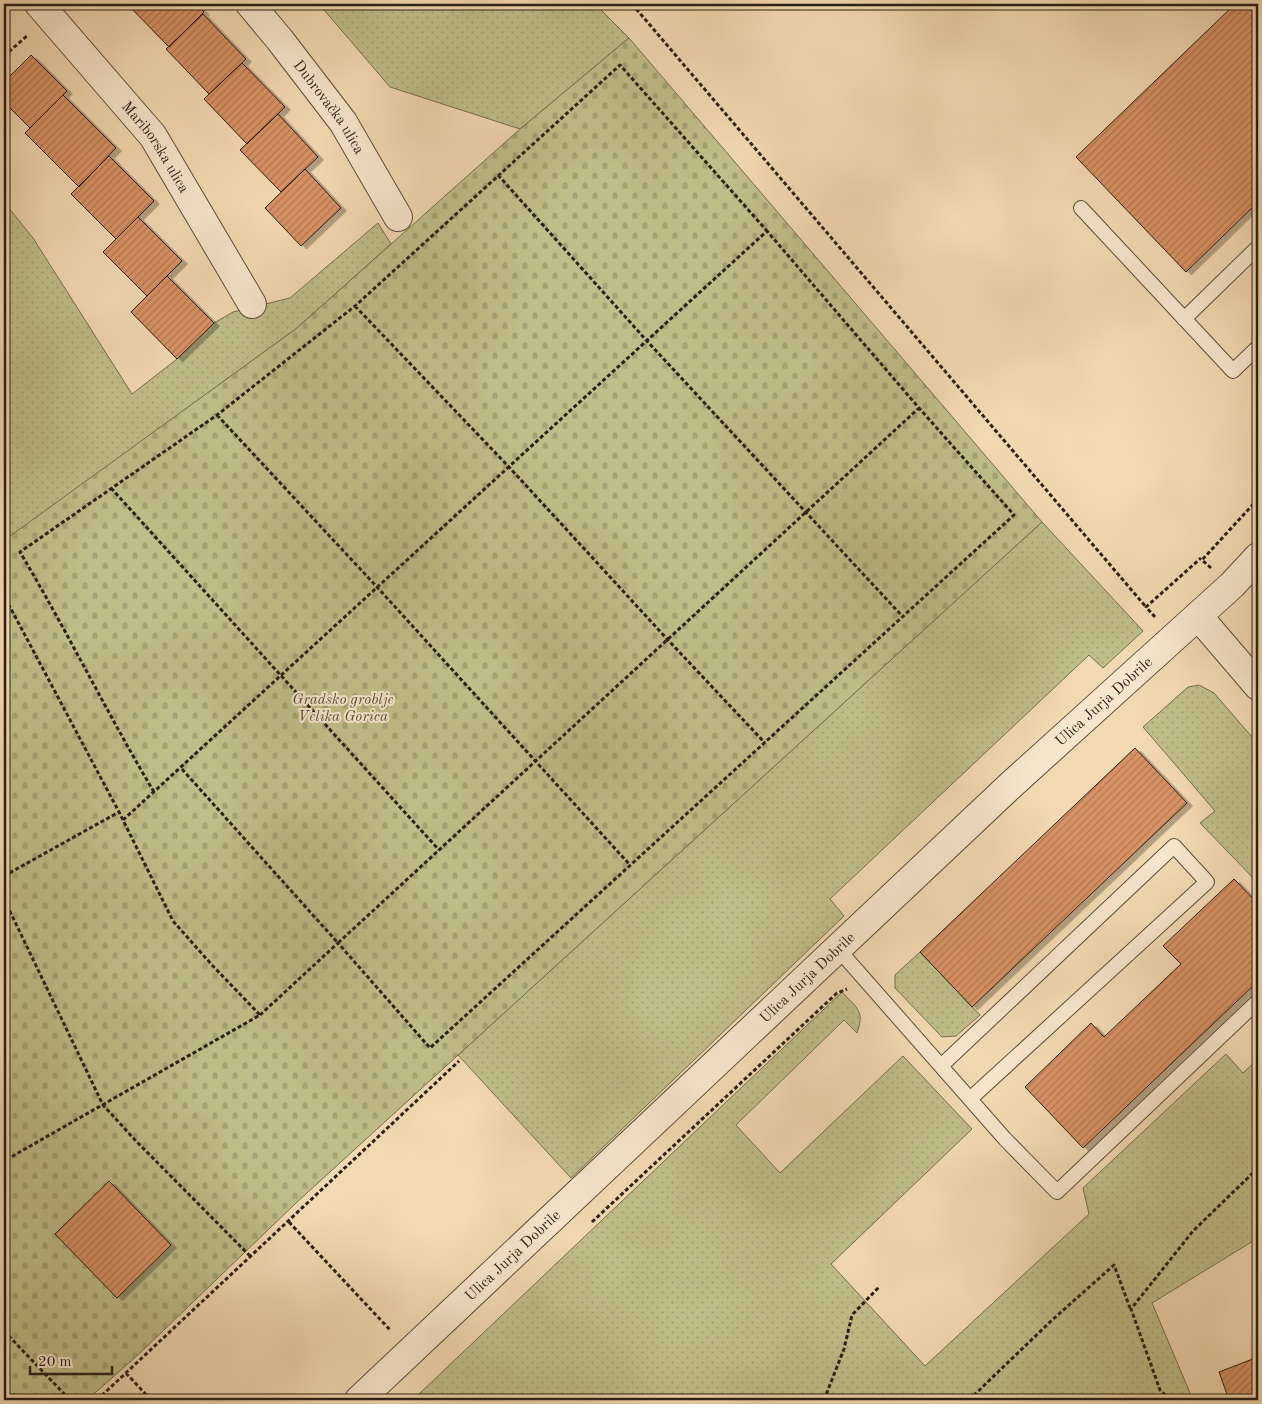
<svg xmlns="http://www.w3.org/2000/svg" width="1262" height="1404" viewBox="0 0 1262 1404" font-family="'Old Standard TT',serif">
  <style>
    .grass { fill: url(#grass-dots); stroke: #746e4f }
    .cemetery { fill: url(#cemetery-stones); stroke: #746e4f }
    .building { fill: url(#building-hatch); stroke: #281f16; filter: url(#shadow) }
    .lines { fill: none; stroke-linecap: round; stroke-linejoin: round }
    .lane-casing { stroke: #5b4e3d; stroke-width: 16 }
    .street-casing { stroke: #5b4e3d; stroke-width: 30 }
    .path { stroke: #281f16; stroke-width: 3; stroke-dasharray: 4 2.5; stroke-linecap: butt }
    .lane { stroke: #f7e6cc; stroke-width: 14 }
    .street { stroke: #f7e6cc; stroke-width: 28 }
    .labels { text-anchor: middle; stroke-width: 4; stroke-linejoin: round; paint-order: stroke }
    .street-label { font-size: 15px; fill: #281f16; stroke: #f7e6cc }
    .park-label { font-size: 15px; font-style: italic; fill: #564f38; stroke: #f7e6cc }
  </style>
  <defs>
    <pattern id="grass-dots" width="8" height="8" patternUnits="userSpaceOnUse" patternTransform="scale(1.25)"><rect width="8" height="8" fill="#c0be88"/><path d="M2 2h.1M6 6h.1" fill="none" stroke="#a5a375" stroke-width="1.8" stroke-linecap="round"/></pattern>
    <pattern id="cemetery-stones" width="16" height="16" patternUnits="userSpaceOnUse" patternTransform="scale(1.25)"><rect width="16" height="16" fill="#c0be88"/><path d="M2 7V4a2 2 0 0 1 4 0v3zM10 15v-3a2 2 0 0 1 4 0v3z" fill="#a5a375"/></pattern>
    <pattern id="building-hatch" width="6" height="6" patternUnits="userSpaceOnUse" patternTransform="scale(1.25)"><rect width="6" height="6" fill="#d99265"/><path d="M-1 1l2-2M0 6l6-6M5 7l2-2" fill="none" stroke="#b07752"/></pattern>
    <filter id="shadow"><feDropShadow dx="5.5" dy="3" stdDeviation="0" flood-color="#0004"/></filter>
  </defs>
  <rect width="100%" height="100%" fill="#f3d9b1"/>
  <filter id="stains"><feTurbulence type="fractalNoise" baseFrequency=".004" numOctaves="4"/><feColorMatrix values="0 0 0 0 .2 0 0 0 0 .09 0 0 0 0 .02 0 0 0 .5 -.17"/></filter>
  <radialGradient id="worn" r=".72"><stop offset=".6" stop-color="#630" stop-opacity="0"/><stop offset="1" stop-color="#630" stop-opacity=".3"/></radialGradient>
  <!-- grass -->
  <path class="grass" d="M 319,4 L 595,4 L 629,38 L 520,129 L 390,87 Z
    M 4,202 L 33,238 L 132,394 L 177,359 L 214,323 L 233,312 L 290,298 L 378,223 L 391,244 L 297,328 L 6,540 L 4,537 Z
    M 1042,522 L 1143,631 L 1103,668 L 1089,655 L 830,899 L 844,916 L 571,1178 L 458,1055 Z
    M 1199,685 L 1214,693 L 1258,744 L 1258,883 L 1200,823 L 1215,811 L 1143,727 L 1188,687 Z
    M 920,952 L 980,1015 L 956,1036 L 942,1037 L 895,988 L 895,975 Z
    M 842,992 C 857,1008 865,1011 857,1033 L 844,1020 L 736,1125 L 780,1173 L 903,1056 L 972,1129 L 831,1264 L 925,1366 L 1089,1214 L 1083,1188 L 1226,1054 L 1243,1073 L 1258,1059 L 1258,1238 L 1152,1303 L 1193,1400 L 417,1400 L 419,1394 Z"/>
  <!-- cemetery -->
  <path class="cemetery" d="M 629,38 L 1042,522 L 296,1203 L 139,1354 L 87,1400 L 4,1400 L 4,537 L 6,539 L 297,328 L 520,129 Z"/>
  <!-- building -->
  <path class="building" d="M 127,4 L 196,4 L 204,12 L 169,47 Z
    M 1235,4 L 1258,4 L 1258,202 L 1186,272 L 1076,157 Z
    M 203,14 L 246,59 L 209,94 L 166,49 Z
    M 31,55 L 67,91 L 30,128 L 4,102 L 4,82 Z
    M 242,63 L 285,107 L 247,144 L 204,99 Z
    M 63,95 L 116,148 L 79,187 L 25,133 Z
    M 278,114 L 318,157 L 281,192 L 240,150 Z
    M 109,156 L 154,201 L 116,239 L 71,194 Z
    M 305,169 L 341,208 L 301,246 L 265,208 Z
    M 138,217 L 182,261 L 147,296 L 103,252 Z
    M 167,276 L 214,323 L 177,359 L 131,312 Z
    M 1135,748 L 1187,803 L 972,1007 L 920,952 Z
    M 1234,879 L 1258,904 L 1258,981 L 1083,1148 L 1025,1087 L 1091,1023 L 1104,1037 L 1181,964 L 1163,946 Z
    M 109,1181 L 171,1245 L 117,1298 L 55,1234 Z
    M 1258,1357 L 1258,1400 L 1229,1400 L 1219,1372 Z"/>
  <g class="lines">
    <defs>
      <path id="lane" d="M 1081,208 L 1233,371 L 1258,347
        M 1184,319 L 1258,247
        M 838,949 L 1005,1139 L 1057,1192 L 1258,1001
        M 941,1066 L 1174,846 L 1207,882 L 970,1099"/>
      <g id="street">
        <path id="s1" d="M 39,4 L 153,136 L 252,304"/>
        <path id="s2" d="M 250,4 L 280,40 L 343,122 L 398,217"/>
        <path d="M 1198,616 L 1258,686"/>
        <path id="s3" d="M 359,1400 L 1012,784 L 1232,585 L 1258,557"/>
      </g>
    </defs>
    <!-- lane casing -->
    <use href="#lane" class="lane-casing"/>
    <!-- street casing -->
    <use href="#street" class="street-casing"/>
    <!-- path -->
    <path class="path" d="M 632,4 L 1146,607
      M 4,56 L 28,35
      M 498,175 L 647,341 L 903,617
      M 355,306 L 509,467 L 668,640 L 765,743
      M 217,415 L 377,587 L 630,865
      M 111,488 L 439,850
      M 1211,568 L 1202,560 L 1258,499
      M 4,599 L 10,607 L 119,812 L 173,921 L 211,964 L 260,1015 L 4,1161
      M 4,611 L 10,607
      M 1155,617 L 1146,607 L 1201,558
      M 154,792 C 107,713 67,631 20,552 L 217,415 L 355,306 L 620,65 L 767,231
      M 123,820 C 337,624 552,427 767,231 L 919,408 L 338,943 L 181,768
      M 4,876 L 119,812
      M 4,899 L 103,1105 L 136,1141 L 251,1257
      M 260,1015 L 338,943 L 430,1048 L 1014,515 L 919,408
      M 289,1222 L 391,1331
      M 592,1222 L 837,993 L 847,989
      M 4,1331 L 70,1400
      M 126,1373 L 151,1400
      M 97,1400 L 459,1061
      M 824,1400 L 844,1349 L 852,1315 L 880,1286
      M 969,1400 L 1051,1321 L 1114,1265 L 1130,1308
      M 1170,1400 L 1160,1390 L 1131,1309 L 1193,1231 L 1258,1168"/>
    <!-- lane -->
    <use href="#lane" class="lane"/>
    <!-- street -->
    <use href="#street" class="street"/>
  </g>
  <g class="labels">
    <!-- street labels -->
    <g class="street-label">
      <text dy="5" stroke="none"><textPath href="#s2" startOffset="130">Dubrovačka ulica</textPath></text>
      <text dy="5" stroke="none"><textPath href="#s1" startOffset="185">Mariborska ulica</textPath></text>
      <text dy="5" stroke="none"><textPath href="#s3" startOffset="1021">Ulica Jurja Dobrile</textPath></text>
      <text dy="5" stroke="none"><textPath href="#s3" startOffset="616">Ulica Jurja Dobrile</textPath></text>
      <text dy="5" stroke="none"><textPath href="#s3" startOffset="211">Ulica Jurja Dobrile</textPath></text>
    </g>
    <!-- park labels -->
    <g class="park-label">
      <text x="343" y="704">Gradsko groblje<tspan x="343" dy="17">Velika Gorica</tspan></text>
    </g>
  </g>
  <!-- margin -->
  <rect width="1262" height="1404" fill="none" stroke="#f3d9b1" stroke-width="20"/>
  <rect x="5" y="5" width="1252" height="1394" fill="none" stroke="#281f16" stroke-width="2.5"/>
  <rect x="10" y="10" width="1242" height="1384" fill="none" stroke="#281f16"/>
  <!-- scale -->
  <path d="M30 1366v8h82v-8" fill="none" stroke="#281f16" stroke-width="2.5"/>
  <text x="38" y="1366" font-size="15" fill="#281f16" stroke="#f7e6cc" stroke-width="4" paint-order="stroke">20 m</text>
  <rect width="100%" height="100%" filter="url(#stains)"/>
  <rect width="100%" height="100%" fill="url(#worn)"/>
</svg>
